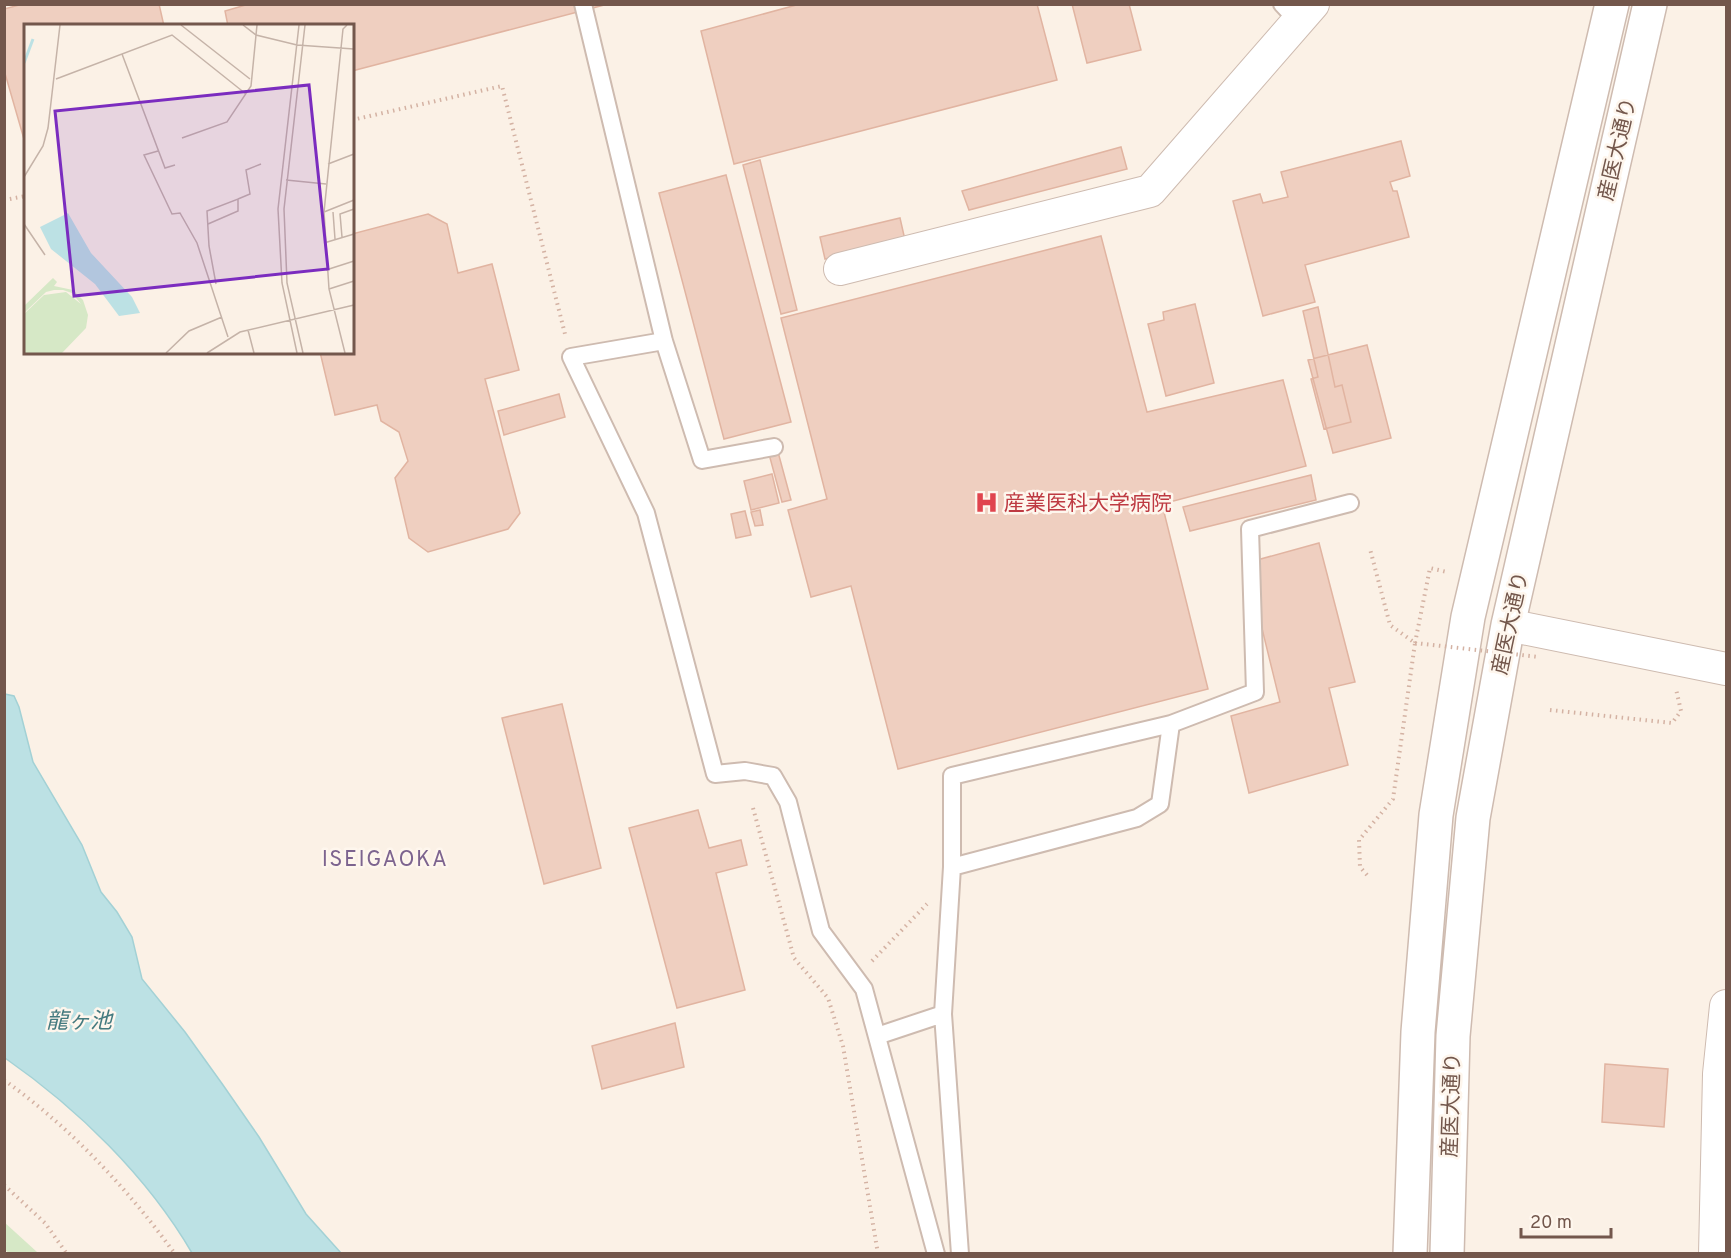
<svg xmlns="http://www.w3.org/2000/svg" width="1731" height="1258" viewBox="0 0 1731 1258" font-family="Overpass,'Noto Sans JP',sans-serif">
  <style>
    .green { fill: #d6e8c6 }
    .water { fill: #bce1e4; stroke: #a3d1d5; stroke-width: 1.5 }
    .building { fill: #efcfc0; stroke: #e1b4a1; stroke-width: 1.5 }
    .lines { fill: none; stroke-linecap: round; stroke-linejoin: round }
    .service-casing { stroke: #cebbb0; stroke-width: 20 }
    .minor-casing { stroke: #cebbb0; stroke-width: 34 }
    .tertiary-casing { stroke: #cebbb0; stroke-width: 36 }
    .path { stroke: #d4b2a3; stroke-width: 4; stroke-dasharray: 1.5 4.5; stroke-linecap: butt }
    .service { stroke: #fff; stroke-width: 16 }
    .minor { stroke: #fff; stroke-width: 32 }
    .tertiary { stroke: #fff; stroke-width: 33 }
    .path-bridge { stroke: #d4b2a3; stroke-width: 4; stroke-dasharray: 1.5 4.5; stroke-linecap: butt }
    .labels { text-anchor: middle; stroke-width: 5; stroke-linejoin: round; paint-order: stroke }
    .street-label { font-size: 21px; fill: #73574c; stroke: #fef6ed }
    .health-label { font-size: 21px; fill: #be3a42; stroke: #fef6ed; text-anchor: start }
    .neighbourhood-label { font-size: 22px; letter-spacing: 1.5px; fill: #7d648f; stroke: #fef6ed }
    .water-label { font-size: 22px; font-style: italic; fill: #447a7f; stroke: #fef6ed }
    .inset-river { fill: none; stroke: #bce1e4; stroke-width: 3 }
    .inset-road { fill: none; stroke: #c5b3a8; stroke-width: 1.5 }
    .view { fill: #7b2cbf; fill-opacity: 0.15; stroke: #7b2cbf; stroke-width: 3 }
    .inset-edge { fill: none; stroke: #73574c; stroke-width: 3 }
  </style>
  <rect width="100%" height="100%" fill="#fbf1e6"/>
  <!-- green -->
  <path class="green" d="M 4,1222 L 37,1252 L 38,1253 L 9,1253 L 5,1250 Z"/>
  <!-- water -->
  <path class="water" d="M 5,694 L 14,696 L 19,707 L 33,762 L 82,845 L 101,892 L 117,912 L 132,937 L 142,979 L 185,1032 L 223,1085 L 259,1137 L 306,1214 L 341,1253 L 192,1253 C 147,1176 78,1109 5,1058 Z"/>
  <!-- building -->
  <path class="building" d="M 23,4 L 159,4 L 164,26 L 26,26 L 26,146 L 4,70 L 4,9 Z
    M 249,4 L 608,4 L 352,71 L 352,26 L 228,26 L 225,11 Z
    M 800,4 L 1037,4 L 1057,80 L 734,164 L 701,31 Z
    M 1072,4 L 1129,4 L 1141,50 L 1087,63 Z
    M 1401,141 L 1410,176 L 1390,182 L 1393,191 L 1397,191 L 1409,237 L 1305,265 L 1315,302 L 1263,316 L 1233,201 L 1260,194 L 1263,203 L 1288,197 L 1281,172 Z
    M 1121,147 L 1127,169 L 969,210 L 962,191 Z
    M 760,160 L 797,310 L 781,314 L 743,165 Z
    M 726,175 L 791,422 L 724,439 L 659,193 Z
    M 428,214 L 447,224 L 458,273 L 492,264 L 519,370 L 485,379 L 520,513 L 508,529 L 428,552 L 409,538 L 395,478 L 408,461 L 399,432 L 381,421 L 377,405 L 335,415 L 320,352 L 352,352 L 352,234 Z
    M 900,218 L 905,240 L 825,259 L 820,237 Z
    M 1101,236 L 1147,412 L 1283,380 L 1306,466 L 1162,504 L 1208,689 L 898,769 L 851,586 L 811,597 L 788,510 L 827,499 L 781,318 Z
    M 1195,304 L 1214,383 L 1166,396 L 1148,324 L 1164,320 L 1163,312 Z
    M 1318,307 L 1335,387 L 1342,385 L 1351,422 L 1324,429 L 1311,379 L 1318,377 L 1303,311 Z
    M 1367,345 L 1391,438 L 1333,453 L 1308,360 Z
    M 559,394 L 565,417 L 504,435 L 498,411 Z
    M 778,452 L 791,500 L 782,502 L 769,454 Z
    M 772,474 L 779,503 L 751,510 L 744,481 Z
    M 1311,475 L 1316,500 L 1190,531 L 1183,507 Z
    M 760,510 L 763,525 L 755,526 L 751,512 Z
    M 745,511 L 751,535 L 736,538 L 731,514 Z
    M 1319,543 L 1355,682 L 1329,688 L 1348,765 L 1249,793 L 1231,716 L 1280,702 L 1246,563 Z
    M 562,704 L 601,868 L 544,884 L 502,718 Z
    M 698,810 L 709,848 L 741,840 L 747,865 L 716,873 L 745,990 L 677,1008 L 629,828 Z
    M 675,1023 L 684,1067 L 602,1089 L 592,1046 Z
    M 1605,1064 L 1668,1069 L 1664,1127 L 1602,1122 Z"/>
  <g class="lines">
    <defs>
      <path id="service" d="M 583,4 L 664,341 L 702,460 L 774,447
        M 1282,4 L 1299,22
        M 664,341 L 571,357 L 646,513 L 715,774 L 745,771 L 773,776 L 788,802 L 821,931 L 864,989 L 936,1254
        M 1171,724 L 1255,692 L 1250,529 L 1350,503
        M 952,867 L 1137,818 L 1160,804 L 1171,724 L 952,776 L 952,867 L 943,1014 L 960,1254
        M 877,1036 L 943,1014"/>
      <path id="minor" d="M 840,269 L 1150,191 L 1313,4
        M 1508,625 L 1726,669
        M 1715,1254 L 1719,1074 L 1726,1006"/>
      <path id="tertiary" d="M 1410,1254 L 1418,1032 L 1436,815 L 1468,617 L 1612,4
        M 1447,1254 L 1453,1036 L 1473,818 L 1508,625 L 1650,4"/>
    </defs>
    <!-- service casing -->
    <use href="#service" class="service-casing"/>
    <!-- minor casing -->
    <use href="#minor" class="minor-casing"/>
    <!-- tertiary casing -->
    <use href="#tertiary" class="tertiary-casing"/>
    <!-- path -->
    <path class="path" d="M 352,120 L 502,86 L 565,334
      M 4,200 L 26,196
      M 1415,643 L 1430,568 L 1447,572
      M 1550,710 L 1672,723 L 1681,711 L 1676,689
      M 753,808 L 794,958 L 828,998 L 843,1046 L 878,1254
      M 1367,875 L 1360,867 L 1359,840 L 1393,799 L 1415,643 L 1390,625 L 1370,549
      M 872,961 L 927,904
      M 4,1080 C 70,1127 128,1189 175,1254
      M 4,1185 L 45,1223 L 67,1254"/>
    <!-- service -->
    <use href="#service" class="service"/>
    <!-- minor -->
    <use href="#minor" class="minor"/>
    <!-- tertiary -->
    <use href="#tertiary" class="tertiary"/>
    <!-- path-bridge -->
    <path class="path-bridge" d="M 1415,643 L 1539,657"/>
  </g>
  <!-- icons -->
  <defs>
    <symbol id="hospital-bare" viewBox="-9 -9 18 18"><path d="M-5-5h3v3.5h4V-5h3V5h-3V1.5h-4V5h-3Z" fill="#e0444e" stroke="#fef6ed" stroke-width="2.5" paint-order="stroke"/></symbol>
  </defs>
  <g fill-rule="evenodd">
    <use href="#hospital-bare" x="970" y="486" width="33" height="33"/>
  </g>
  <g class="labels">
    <!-- street labels -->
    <g class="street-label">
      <text transform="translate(1617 149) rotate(-77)" y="7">産医大通り</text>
      <text transform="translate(1510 623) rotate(-78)" y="7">産医大通り</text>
      <text transform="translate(1451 1105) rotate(-88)" y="7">産医大通り</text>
    </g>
    <!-- health labels -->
    <g class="health-label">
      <text x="1004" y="510">産業医科大学病院</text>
    </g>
    <!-- neighbourhood labels -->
    <g class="neighbourhood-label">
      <text x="385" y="866">ISEIGAOKA</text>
    </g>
    <!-- water labels -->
    <g class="water-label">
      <text x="79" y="1028">龍ヶ池</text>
    </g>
  </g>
  <!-- overview -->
  <g transform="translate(24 24)">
    <rect width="330" height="330" fill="#fbf1e6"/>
    <path d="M 29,254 L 33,258 L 30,262 L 49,266 L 59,276 L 64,291 L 62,304 L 38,329 L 0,329 L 0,290 L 20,271 L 42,268 L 57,280 L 48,269 L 39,266 L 30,266 L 22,268 L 0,289 L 0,282 Z" fill="#d6e8c6"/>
    <path d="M 44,189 L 67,229 L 108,273 L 116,289 L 95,292 L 71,260 L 27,225 L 16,203 Z" fill="#bce1e4"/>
    <path class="inset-river" d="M 0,39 L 9,15"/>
    <path class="inset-road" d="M 157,1 L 226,55M 219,1 L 232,11 L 273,21 L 330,25M 98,30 L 141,144 L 151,141M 32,55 L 148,11 L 222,70M 158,114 L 203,98 L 227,62 L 233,1M 134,127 L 120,131 L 148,190 L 156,189 L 173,219 L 204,313M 304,140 L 330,130M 0,153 L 19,122 L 24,104 L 36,1M 262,156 L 302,160M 214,175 L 226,170 L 222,146 L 237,140M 300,188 L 330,176M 309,188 L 311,215M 0,200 L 21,231M 184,200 L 214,187 L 214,175 L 183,187 L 185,222 L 192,260M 318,213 L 316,190 L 330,185M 300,219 L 330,210M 302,246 L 330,237M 305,265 L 330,257M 224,306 L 230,329M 142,329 L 165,307 L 198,293M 183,329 L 216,308 L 330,281M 273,329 L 258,259 L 254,185 L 275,1M 279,329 L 263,259 L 260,185 L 281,1M 321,329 L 305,265 L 300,188 L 319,5 L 323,1"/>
    <path class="view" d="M 285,61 L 304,245 L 50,272 L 31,87 Z"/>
    <rect width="330" height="330" class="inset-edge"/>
  </g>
  <!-- border -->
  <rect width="1731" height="1258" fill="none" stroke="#73574c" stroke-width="12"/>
  <!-- scale -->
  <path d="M1521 1228v9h90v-9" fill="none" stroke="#73574c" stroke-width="3"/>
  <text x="1530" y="1228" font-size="18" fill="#73574c" stroke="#fef6ed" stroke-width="4.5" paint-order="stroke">20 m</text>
</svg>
